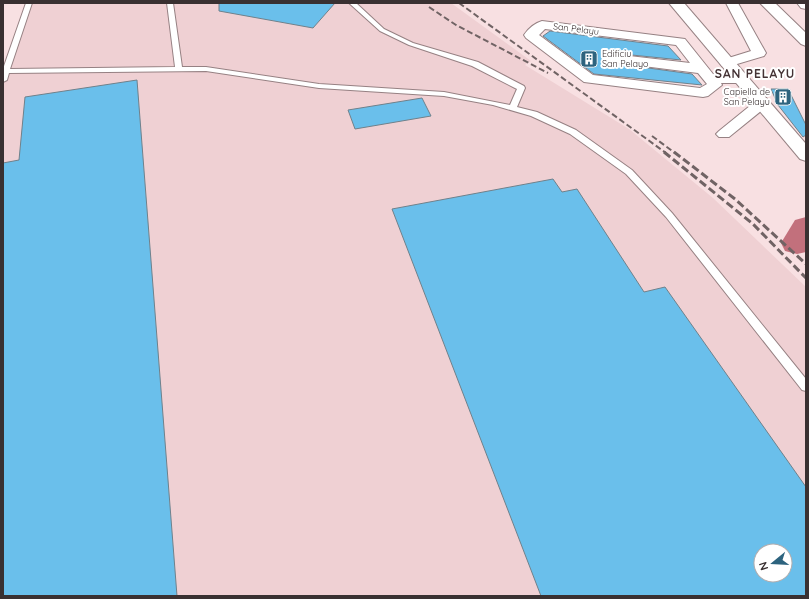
<svg xmlns="http://www.w3.org/2000/svg" width="809" height="599" viewBox="0 0 809 599" font-family="Quicksand,sans-serif">
  <style>
    .built { fill: #efd0d3; fill-rule: evenodd }
    .lines { fill: none; stroke-linecap: round; stroke-linejoin: round }
    .river { fill: #c2707c; fill-rule: evenodd }
    .building { fill: #6abfeb; stroke: #6f818b; fill-rule: evenodd }
    .lane-casing { stroke: #968183; stroke-width: 2 }
    .street-casing { stroke: #968183; stroke-width: 2 }
    .primary-casing { stroke: #968183; stroke-width: 2 }
    .highway-casing { stroke: #968183; stroke-width: 2 }
    .lane { fill: #fff; fill-rule: evenodd }
    .street { fill: #fff; fill-rule: evenodd }
    .primary { fill: #fff; fill-rule: evenodd }
    .highway { fill: #fff; fill-rule: evenodd }
    .rail-far1 { stroke: #706364; stroke-width: 2; stroke-dasharray: 6 3; stroke-linecap: butt }
    .rail { stroke: #706364; stroke-width: 3; stroke-dasharray: 8 3.5; stroke-linecap: butt }
    .labels { text-anchor: middle; stroke-width: 4; stroke-linejoin: round; paint-order: stroke }
    .far-street-label { font-size: 9px; fill: #393031; stroke: #fff }
    .far-poi-label { font-size: 9px; fill: #393031; stroke: #fff; text-anchor: start }
    .far-district-label { font-size: 12px; font-weight: bold; letter-spacing: 1px; fill: #443234; stroke: #fff }
  </style>
  <rect width="100%" height="100%" fill="#f8e0e2"/>
  <!-- built -->
  <path class="built" d="M 25,3 L 451,3 L 531,61 L 525,65 L 629,129 L 713,198 L 806,287 L 806,596 L 3,596 L 3,74 ZM 761,551 L 785,551 L 785,575 L 761,575 Z"/>
  <g class="lines">
    <!-- river -->
    <path class="river" d="M 806,217 L 806,252 L 797,254 L 785,251 L 781,243 L 795,220 Z"/>
  </g>
  <!-- building -->
  <path class="building" d="M 219,3 L 335,3 L 313,28 L 219,11 Z
    M 550,31 L 668,46 L 681,60 L 612,53 L 606,54 L 604,59 L 607,62 L 612,63 L 692,74 L 702,85 L 594,74 L 543,36 Z
    M 137,80 L 177,596 L 3,596 L 3,163 L 19,160 L 25,97 Z
    M 771,89 L 788,89 L 806,125 L 806,135 L 803,137 L 778,105 Z
    M 422,98 L 431,116 L 355,129 L 348,110 Z
    M 553,179 L 562,192 L 577,189 L 644,292 L 665,287 L 806,487 L 806,596 L 541,596 L 392,209 ZM 761,551 L 785,551 L 785,575 L 761,575 Z"/>
  <g class="lines">
    <defs>
      <path id="lane" d="M 26,3 L 32,3 L 10,69 L 175,67 L 167,3 L 173,3 L 182,67 L 206,67 L 319,84 L 444,92 L 510,105 L 517,89 L 472,66 L 409,45 L 380,31 L 349,3 L 356,3 L 384,29 L 413,43 L 478,62 L 524,86 L 525,88 L 517,107 L 537,112 L 576,130 L 632,170 L 672,213 L 806,379 L 806,391 L 802,390 L 666,217 L 626,174 L 570,134 L 531,116 L 493,105 L 444,96 L 319,88 L 206,71 L 9,73 L 7,80 L 3,82 L 3,69 Z"/>
      <path id="street" d="M 726,3 L 738,3 L 766,53 L 764,56 L 727,67 L 722,66 L 720,63 L 722,60 L 751,51 Z
        M 542,21 L 685,39 L 713,74 L 745,77 L 747,80 L 745,83 L 721,83 L 722,85 L 708,96 L 703,97 L 584,82 L 526,38 L 524,35 C 528,29 535,23 542,21 ZM 545,29 L 676,45 L 690,63 L 612,54 L 607,55 L 605,58 L 607,61 L 612,62 L 698,73 L 707,84 L 700,88 L 593,75 L 539,35 Z
        M 761,100 L 766,101 L 768,104 L 766,107 L 729,137 L 719,137 L 716,134 L 719,131 L 756,101 Z"/>
      <path id="primary" d="M 669,3 L 684,3 L 806,144 L 806,161 L 800,159 Z"/>
      <path id="highway" d="M 760,3 L 775,3 L 806,33 L 806,46 L 801,44 Z
        M 797,3 L 806,3 L 806,9 L 801,8 Z"/>
    </defs>
    <!-- lane casing -->
    <use href="#lane" class="lane-casing"/>
    <!-- street casing -->
    <use href="#street" class="street-casing"/>
    <!-- primary casing -->
    <use href="#primary" class="primary-casing"/>
    <!-- highway casing -->
    <use href="#highway" class="highway-casing"/>
    <!-- lane -->
    <use href="#lane" class="lane"/>
    <!-- street -->
    <use href="#street" class="street"/>
    <!-- primary -->
    <use href="#primary" class="primary"/>
    <!-- highway -->
    <use href="#highway" class="highway"/>
    <!-- rail-far1 -->
    <path class="rail-far1" d="M 459,3 L 666,153
      M 429,7 L 456,25 L 548,73
      M 652,136 L 675,153"/>
    <!-- rail -->
    <path class="rail" d="M 664,152 L 753,224 L 806,278
      M 674,152 L 735,199 L 806,264"/>
  </g>
  <!-- icons -->
  <defs>
    <symbol id="building-square" viewBox="-11 -11 22 22"><rect x="-9" y="-9" width="18" height="18" rx="4" fill="#2d637e" stroke="#fff"/><path d="M-4-6H4V6H1V3H-1V6H-4ZM-2.5-4.3h1.7v1.8h-1.7ZM.8-4.3h1.7v1.8H.8ZM-2.5-1h1.7V.8h-1.7ZM.8-1h1.7V.8H.8Z" fill="#fff"/></symbol>
  </defs>
  <g fill-rule="evenodd">
    <use href="#building-square" x="579" y="49" width="20" height="20"/>
    <use href="#building-square" x="773" y="87" width="20" height="20"/>
  </g>
  <g class="labels">
    <!-- far-street labels -->
    <g class="far-street-label">
      <text transform="translate(576 29) rotate(7)" y="3">San Pelayu</text>
    </g>
    <!-- far-poi labels -->
    <g class="far-poi-label">
      <text x="602" y="57">Edificiu<tspan x="602" dy="10">San Pelayo</tspan></text>
      <text x="770" y="95" text-anchor="end">Capiella de<tspan x="770" dy="10">San Pelayu</tspan></text>
    </g>
    <!-- far-district labels -->
    <g class="far-district-label">
      <text x="755" y="78">SAN PELAYU</text>
    </g>
  </g>
  <!-- border -->
  <rect width="809" height="599" fill="none" stroke="#393031" stroke-width="8"/>
  <!-- north arrow -->
  <g transform="translate(773 563) rotate(252)"><circle r="19" fill="#ffffff" stroke="#b0acad"/>
  <path d="M0-3L7 15L0 10L-7 15Z" fill="#2d637e"/>
  <text y="-6" font-size="11" font-weight="bold" text-anchor="middle" fill="#393031">N</text>
  </g>
</svg>
